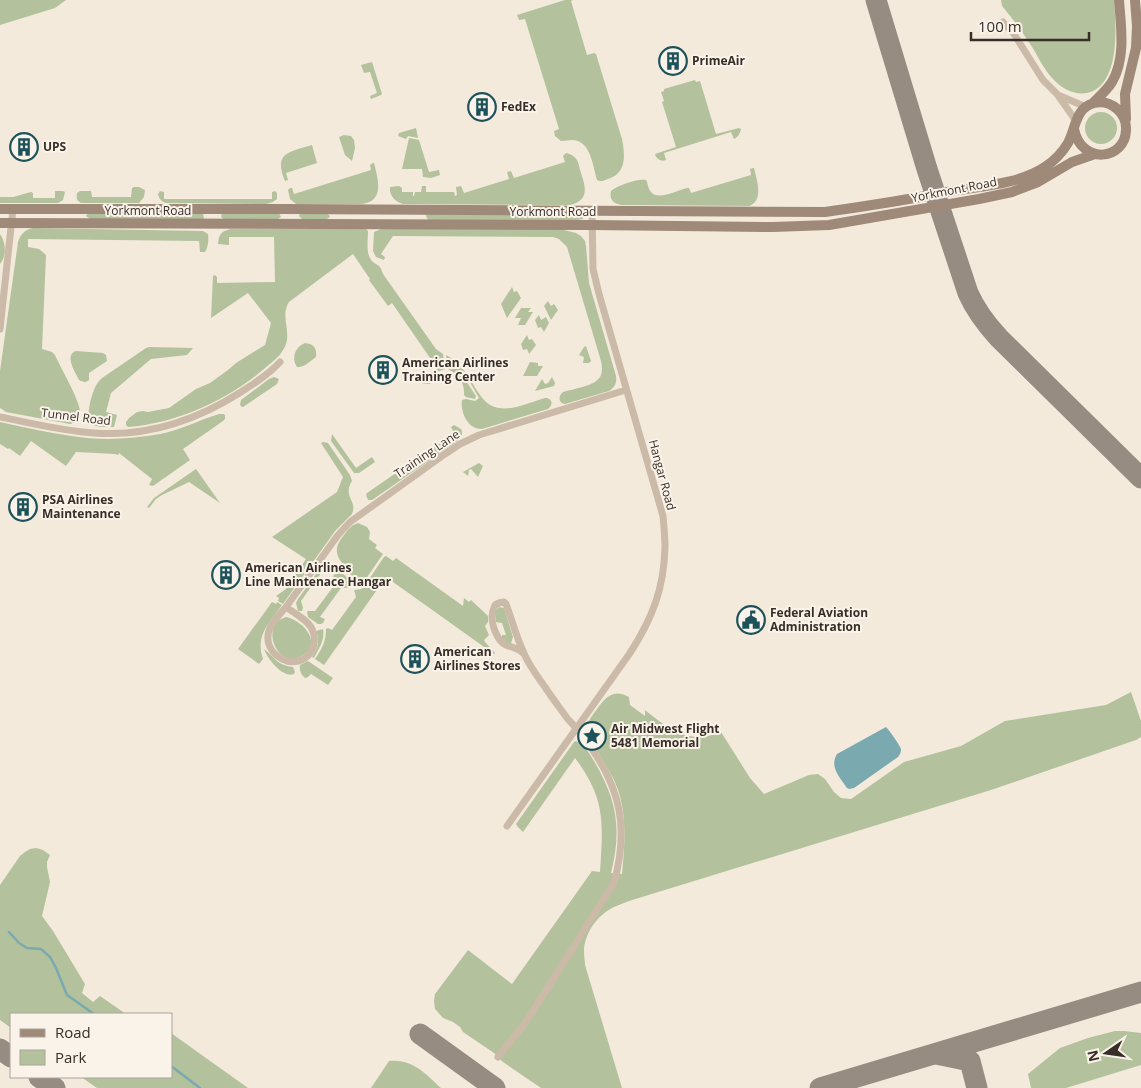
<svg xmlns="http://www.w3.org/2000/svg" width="1141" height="1088" viewBox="0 0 1141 1088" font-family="'Open Sans',sans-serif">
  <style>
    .green { fill: #b3c29c }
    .water { fill: #7aaab0 }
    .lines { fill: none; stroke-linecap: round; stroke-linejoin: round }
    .stream { stroke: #7aaab0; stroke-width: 2.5 }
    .taxiway { stroke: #968c82; stroke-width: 21 }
    .street { stroke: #cbbaa8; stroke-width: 7 }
    .secondary { stroke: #9f8979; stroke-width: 10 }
    .labels { text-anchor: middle; stroke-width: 4; stroke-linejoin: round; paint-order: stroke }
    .poi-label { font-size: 12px; font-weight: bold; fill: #382e28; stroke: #faf3e9; text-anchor: start }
    .street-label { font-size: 12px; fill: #382e28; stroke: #faf3e9 }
  </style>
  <rect width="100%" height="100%" fill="#f3eadc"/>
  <!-- green -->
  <path class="green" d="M 0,0 L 66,0 L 55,8 L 0,25 Z
    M 565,0 L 573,0 L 571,1 L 587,55 L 594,53 L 596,54 L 622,139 C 625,155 627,173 608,179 C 603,181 601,182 597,180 C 593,167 591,141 573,140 C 569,140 565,141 561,141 L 555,136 L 554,131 L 559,129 L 525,19 L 519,20 L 517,15 Z
    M 1001,0 L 1114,0 C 1116,26 1121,85 1087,93 C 1075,95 1064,90 1055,81 C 1046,72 1040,61 1034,50 C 1024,34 1013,19 1002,6 Z
    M 372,62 L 382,94 L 381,95 L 371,99 L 370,96 L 377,93 L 370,72 L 364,73 L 361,65 Z
    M 695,80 L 696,82 L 700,81 L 716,134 L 739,128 L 741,129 C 740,134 738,137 734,139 L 731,132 L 664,153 L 666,160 C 661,162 656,159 655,154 L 676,147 L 662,102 L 664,101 L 661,92 L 664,91 L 664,89 Z
    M1085 128a16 16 0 1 1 32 0a16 16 0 1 1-32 0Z
    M 416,128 L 418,138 L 408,136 L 406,139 L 398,136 L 399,133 Z
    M 344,135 L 351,136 L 354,140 L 355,148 L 352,161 L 345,155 L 339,137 Z
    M 409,138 L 419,140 L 429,172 L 439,170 L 440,175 L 431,178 L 423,177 L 422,169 L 402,169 Z
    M 312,145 L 317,163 L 286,173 L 288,180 L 285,181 C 273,153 289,152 312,145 Z
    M 566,153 C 569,154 571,154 573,156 C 578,159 579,165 580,170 C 585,185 591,200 570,205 L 403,204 C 395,202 389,195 390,187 L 399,186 L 402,188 L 402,192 L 413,192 L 413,196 L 414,196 L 415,192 L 421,192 L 422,186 L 426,186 L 426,192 L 454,192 L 455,196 L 457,195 L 456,187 L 461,186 L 464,193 L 509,179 L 507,172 L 511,171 L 514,178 L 565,162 L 563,156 Z
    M 373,163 L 374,163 C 378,179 385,201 362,204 L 296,204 L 290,199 L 288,190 L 290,188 L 292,188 L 294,194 L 371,170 L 370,165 Z
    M 753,168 L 754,168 C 757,180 764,201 749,206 L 623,205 C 614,204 609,200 611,191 C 618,185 638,178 646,180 C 648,183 648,189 651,192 C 658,201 678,190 687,188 L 689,188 L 691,193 L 751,175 L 750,169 Z
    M 134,187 L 139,187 L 145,190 L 144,197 L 139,203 L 81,203 C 77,201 76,198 77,193 L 80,191 L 91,191 L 92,197 L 131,197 L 132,188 Z
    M 55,191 L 63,191 L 65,192 L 63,200 L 58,203 L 0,203 L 0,197 L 13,197 L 31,192 L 33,193 L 33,198 L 55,198 Z
    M 160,191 L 164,192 L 164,199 L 272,199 L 272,192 L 275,191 L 277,193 L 277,199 L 273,202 L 266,204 L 166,203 C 162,202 159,199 158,194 Z
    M 88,213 L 200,213 L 203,214 L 204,218 L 203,219 L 90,219 L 86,216 Z
    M 279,213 L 281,217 L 278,219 L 224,219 L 222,218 L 221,216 L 222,214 Z
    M 327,213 L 329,215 L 330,217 L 327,219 L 302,219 L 299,216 L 300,214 Z
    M 427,214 L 580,215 L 583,218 L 583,219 L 576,220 L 428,220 L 426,216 Z
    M 33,228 L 203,231 L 208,234 C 209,239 208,248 205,252 L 200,252 L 199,241 L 28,239 L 28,247 L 39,249 L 46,255 L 42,349 L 52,352 L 55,355 C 60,367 81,402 80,413 C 80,420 76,422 70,424 L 6,412 L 0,408 L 0,371 L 18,242 C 21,233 25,230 33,228 Z
    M 230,229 L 366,229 L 368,231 C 368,239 366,251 370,258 C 374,266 380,262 383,274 L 436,349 L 443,354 L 445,369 L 436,372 L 432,375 L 430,384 L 420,383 L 419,381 L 437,368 L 392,303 L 388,306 L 369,280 L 370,279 L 353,254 L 289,302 C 279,317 294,335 283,350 C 279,358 270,363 264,369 C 226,401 177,423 128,427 L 126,425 L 126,422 L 129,418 L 137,412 L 143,411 L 148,412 L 169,408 L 196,389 L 210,383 L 228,370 L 236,363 L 265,345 L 271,323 L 248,293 L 211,318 L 213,276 L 215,275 L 217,277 L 217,283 L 275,282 L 274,237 L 229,237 L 229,245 L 218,244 C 219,235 220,232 230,229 Z
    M 381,229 L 560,229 L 576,233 L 581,236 L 585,241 L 586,246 L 589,283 L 616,376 C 617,383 615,387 609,391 L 565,404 C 558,403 558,396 563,392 C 573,389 595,386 600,377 C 603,372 602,366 601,361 L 567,247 L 559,239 L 553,237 L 393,236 L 381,254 L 385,257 L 384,260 L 376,257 L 373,251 L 374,232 Z
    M 0,234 C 6,242 7,256 0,264 Z
    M 512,287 L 514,292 L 517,291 L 521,298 L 507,318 L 501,304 Z
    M 548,301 L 551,306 L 554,304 L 558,310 L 551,320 L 544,306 Z
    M 521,308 L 531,308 L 528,312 L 533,312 L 525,325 L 518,325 L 521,318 L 515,318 Z
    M 539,315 L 541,320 L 546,317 L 549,323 L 544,332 L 541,327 L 538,328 L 535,320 Z
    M 527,335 L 529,340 L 532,339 L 536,345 L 529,354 L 527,349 L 523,350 L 521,344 Z
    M 305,343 C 314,344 317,348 316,357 C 310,361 304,368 297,367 C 291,358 295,347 305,343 Z
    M 586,346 L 591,361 L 589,363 L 583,363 L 584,357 L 579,355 L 584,347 Z
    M 149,347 L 193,348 L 187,355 L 151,359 L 111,393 L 106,412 L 117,415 L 114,427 C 108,427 95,428 91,423 C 85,417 92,391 97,384 C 98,382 100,380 102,378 L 146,348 Z
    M 76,351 L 103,353 L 106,355 L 107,361 L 89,373 L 89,380 C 86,383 83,382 79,380 C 75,372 64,355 76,351 Z
    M 446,355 L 458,362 L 465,372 L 462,375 L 476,396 L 475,399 L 466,397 L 464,395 C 465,383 458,374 448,369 Z
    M 530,362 L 538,363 L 538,366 L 543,366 L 537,376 L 523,376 Z
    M 467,375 C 473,383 478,394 485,401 C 501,417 527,403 545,398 C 552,398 554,404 548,409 L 482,429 C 468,430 460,412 462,400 L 466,399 L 475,401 L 479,398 L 467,377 Z
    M 274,377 L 279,379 L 277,384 L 243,407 L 242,407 L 240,405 L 241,400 L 269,379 Z
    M 552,377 L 555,383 L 554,386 L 535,391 L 542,379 L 545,384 L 548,383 Z
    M 219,414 L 223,414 L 225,415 L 225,419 L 223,421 L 183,449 L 190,460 L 153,486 L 149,485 L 152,479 L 119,453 L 118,455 L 115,454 L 76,452 L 66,466 L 31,441 L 20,456 L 9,448 L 8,449 L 0,444 L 0,422 C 24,427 48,433 72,436 C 101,441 132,439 160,434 C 181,430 199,420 219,414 Z
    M 454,425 L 461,429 C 463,433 462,436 459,440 L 372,500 L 368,500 L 366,495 L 367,493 L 454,433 L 451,427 Z
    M 332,434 L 356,468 L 372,457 L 375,462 L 359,473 L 354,473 L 331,441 Z
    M 323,442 L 328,443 L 350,475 L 352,481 C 342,497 358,500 352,514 L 335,531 L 283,604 L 278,601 L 279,598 L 276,596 L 286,589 L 306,559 L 272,537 L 337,492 L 343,477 L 321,443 Z
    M 479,463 L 483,466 L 478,477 L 471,469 L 469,470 L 468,476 L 463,472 Z
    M 196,469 L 220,503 L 189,482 L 162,495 L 156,499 L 149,508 L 147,507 L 154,498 Z
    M 358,523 L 367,527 L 370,532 L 369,539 L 377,545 L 375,548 L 383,554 L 361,586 L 354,587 C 355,565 323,560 344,535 C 348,530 351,525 358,523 Z
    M 386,556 L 393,561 L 396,558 L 463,606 L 464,598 L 469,602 L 471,600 L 488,616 L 488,622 L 485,626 L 489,635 L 484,640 L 485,642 L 495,653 L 494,654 L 386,577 L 324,665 L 315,659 C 322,649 326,641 326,629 L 328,628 L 332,630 L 356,597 L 354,590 L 361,589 L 363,588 L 384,557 Z
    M 326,566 L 330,566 L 330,570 L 328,573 L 321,573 L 301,601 L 303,608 L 302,611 L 298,611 L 296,603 L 298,599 L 319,570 L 322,567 Z
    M 336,573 C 345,572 351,579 348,588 L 341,588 L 320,617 L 325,619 L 323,623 L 321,624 L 318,624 L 308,617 L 307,612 L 308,611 L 315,611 L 336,583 L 333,576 Z
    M 272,602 L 276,604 L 277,602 L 282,605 C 269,624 255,635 263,659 L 259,664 L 238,649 Z
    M 499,607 L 504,608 L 513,637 L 511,643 L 509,644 L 502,638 L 502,635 L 506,635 L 502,623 L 496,622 L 495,612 Z
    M 286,617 C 302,620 323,642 303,655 C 278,672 258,625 286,617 Z
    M 323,629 C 325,641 319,648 314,658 L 312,657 C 318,648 320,641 316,631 Z
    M 264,649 C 276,658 276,665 293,667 L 295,672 L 294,674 C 283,678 268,660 264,649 Z
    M 308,661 L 333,678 L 328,685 L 311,674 L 308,677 L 305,678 C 301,675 299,670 300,665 Z
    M 1131,692 L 1141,721 L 1141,737 L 1136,740 L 991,790 L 629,901 C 624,903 619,905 614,907 C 597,915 584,934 584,952 C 584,956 585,961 585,965 L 622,1088 L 541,1088 L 503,1062 L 494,1053 L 463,1032 L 460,1027 L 453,1022 L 443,1018 L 435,1009 L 434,1001 L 435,994 L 468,950 L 512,984 L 592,871 L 600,872 C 603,823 606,799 575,758 L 523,832 L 517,826 L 516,824 L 574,742 L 576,741 C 585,745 589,753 594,761 C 617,800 622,829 611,873 L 622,874 C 625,842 628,808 613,778 C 607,767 601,757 595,747 C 591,742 587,737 585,731 C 586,724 590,719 594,713 C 604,700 611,687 629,697 L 630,705 L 645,716 L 645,710 C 670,730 688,745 721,732 L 750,778 L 764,794 L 809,775 L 818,774 L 825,779 L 834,792 L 841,798 L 851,799 L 904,762 L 961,746 L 1005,721 L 1106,705 Z
    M 36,848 L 43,850 L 50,855 L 47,862 L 47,867 L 50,882 L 42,916 L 53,931 L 85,984 L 82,993 L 93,1002 L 100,996 L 126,1014 L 11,1014 L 11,1028 L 0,1020 L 0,885 L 20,856 L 25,852 L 30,849 Z
    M 1115,1031 L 1124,1031 L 1141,1033 L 1141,1065 L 1066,1088 L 1031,1088 L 1028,1074 L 1060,1048 L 1088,1038 Z
    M 171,1033 L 248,1088 L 97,1088 L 81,1077 L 171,1077 Z
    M 389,1061 C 412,1058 426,1074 441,1088 L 371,1088 Z"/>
  <!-- water -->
  <path class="water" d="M 886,727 C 890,731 899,744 901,749 C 901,753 900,754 898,757 L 854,788 L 849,789 L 847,788 C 840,777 829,767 837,754 Z"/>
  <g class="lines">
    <!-- stream -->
    <path class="stream" d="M 9,932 L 19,943 L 27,948 L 41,949 L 50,957 L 56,968 L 67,995 L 94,1014
      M 171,1066 L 200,1088"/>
    <!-- taxiway -->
    <path class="taxiway" d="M 876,0 L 927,169 L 968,293 C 976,311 986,324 999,338 L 1141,478
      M 420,1034 L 495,1088
      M 0,1049 L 11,1057
      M 936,1054 L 970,1061
      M 970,1061 L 977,1088
      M 39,1077 L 55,1088
      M 820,1088 L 1141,992"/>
    <!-- street -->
    <path class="street" d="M 1003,22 L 1014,34 L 1043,80 L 1057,94 L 1076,121
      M 1058,95 L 1086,107
      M 0,329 L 13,209
      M 0,417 C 31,423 62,431 94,433 C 147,437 197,420 241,392 C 255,383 269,374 280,362
      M 286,607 L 338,535 L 350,522 L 445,454 L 460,444 L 479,435 L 626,390
      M 286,607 C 294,613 308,620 312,629 C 315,635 315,642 313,648 C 300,677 258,655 270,628 C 273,621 281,613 286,607 Z
      M 507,826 L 630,653 C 652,619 664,589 665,547 C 665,537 664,527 663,516 L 599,294 L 593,269 L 592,210
      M 498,1057 L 526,1022 L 614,883 C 629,828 621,788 587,742 C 581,733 574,726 567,718 C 560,708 552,698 545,687 C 537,676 528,664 523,651 C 516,636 512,620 506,604 L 504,602 L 499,603 L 495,605 C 493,609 492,612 492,617 C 492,625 497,641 506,645 C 513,648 517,647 523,653"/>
    <!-- secondary -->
    <path class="secondary" d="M 1093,103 C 1099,97 1107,90 1112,82 C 1126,58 1121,27 1119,0
      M 1126,119 L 1125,94 L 1136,48 L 1137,26 L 1135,0
      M 0,209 L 286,209 L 825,212 C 868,206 911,199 953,191 C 983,186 1019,184 1045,167 C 1054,161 1062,153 1068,143 C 1076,128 1075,108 1094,103 C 1111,99 1127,113 1126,130 C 1125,161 1081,165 1074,129
      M 0,223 L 591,225 L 773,227 L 829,225 L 979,199 L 1012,192 L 1038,182 L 1072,162 L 1095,154"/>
  </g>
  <!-- icons -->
  <defs>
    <symbol id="building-ring" viewBox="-11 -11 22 22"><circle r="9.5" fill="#faf3e9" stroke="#1d525a" stroke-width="1.5"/><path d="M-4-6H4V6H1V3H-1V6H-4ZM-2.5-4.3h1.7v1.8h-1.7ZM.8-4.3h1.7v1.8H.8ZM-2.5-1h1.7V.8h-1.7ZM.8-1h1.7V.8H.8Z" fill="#1d525a"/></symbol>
    <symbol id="civic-ring" viewBox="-11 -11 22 22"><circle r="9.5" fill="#faf3e9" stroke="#1d525a" stroke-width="1.5"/><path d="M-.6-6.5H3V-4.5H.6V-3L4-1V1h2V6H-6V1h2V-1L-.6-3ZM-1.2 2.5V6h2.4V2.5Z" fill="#1d525a"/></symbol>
    <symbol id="sight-ring" viewBox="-11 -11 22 22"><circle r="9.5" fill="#faf3e9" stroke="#1d525a" stroke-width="1.5"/><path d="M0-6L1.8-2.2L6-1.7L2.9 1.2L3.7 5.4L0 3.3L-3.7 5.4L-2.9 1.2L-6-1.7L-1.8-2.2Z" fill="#1d525a"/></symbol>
  </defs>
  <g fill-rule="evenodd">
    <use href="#building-ring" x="657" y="45" width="32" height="32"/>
    <use href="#building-ring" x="466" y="91" width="32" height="32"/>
    <use href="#building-ring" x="8" y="131" width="32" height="32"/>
    <use href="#building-ring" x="367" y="354" width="32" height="32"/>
    <use href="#building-ring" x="7" y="491" width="32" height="32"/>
    <use href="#building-ring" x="210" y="559" width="32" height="32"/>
    <use href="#civic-ring" x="735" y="604" width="32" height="32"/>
    <use href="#building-ring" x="399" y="643" width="32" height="32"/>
    <use href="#sight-ring" x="576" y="720" width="32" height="32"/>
  </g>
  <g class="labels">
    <!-- poi labels -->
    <g class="poi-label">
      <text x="692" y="65">PrimeAir</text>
      <text x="501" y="111">FedEx</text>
      <text x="43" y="151">UPS</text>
      <text x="402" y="367">American Airlines<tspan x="402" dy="14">Training Center</tspan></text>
      <text x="42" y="504">PSA Airlines<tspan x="42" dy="14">Maintenance</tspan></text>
      <text x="245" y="572">American Airlines<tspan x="245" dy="14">Line Maintenace Hangar</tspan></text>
      <text x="770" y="617">Federal Aviation<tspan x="770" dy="14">Administration</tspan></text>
      <text x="434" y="656">American<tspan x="434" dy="14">Airlines Stores</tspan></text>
      <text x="611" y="733">Air Midwest Flight<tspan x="611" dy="14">5481 Memorial</tspan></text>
    </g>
    <!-- street labels -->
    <g class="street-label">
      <text transform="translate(954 190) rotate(-11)" y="4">Yorkmont Road</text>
      <text x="148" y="215">Yorkmont Road</text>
      <text x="553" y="216">Yorkmont Road</text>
      <text transform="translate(76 417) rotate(7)" y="4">Tunnel Road</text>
      <text transform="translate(427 454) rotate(-34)" y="4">Training Lane</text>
      <text transform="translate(662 475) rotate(75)" y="4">Hangar Road</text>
    </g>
  </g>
  <!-- legend -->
  <rect x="10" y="1013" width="162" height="65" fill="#faf3e9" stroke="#aca49c"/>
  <rect x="20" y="1029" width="25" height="8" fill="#9f8979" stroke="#aca49c"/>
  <text x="55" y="1038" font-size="15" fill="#382e28">Road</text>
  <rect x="20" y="1050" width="25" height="15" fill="#b3c29c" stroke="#aca49c"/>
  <text x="55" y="1063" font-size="15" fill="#382e28">Park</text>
  <!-- north arrow -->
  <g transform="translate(1106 1053) rotate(257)" stroke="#faf3e9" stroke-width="4" paint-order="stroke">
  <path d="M0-4L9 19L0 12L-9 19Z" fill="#382e28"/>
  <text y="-8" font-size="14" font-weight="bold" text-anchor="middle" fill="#382e28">N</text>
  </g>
  <!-- scale -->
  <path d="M971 32v8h118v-8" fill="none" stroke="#382e28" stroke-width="2.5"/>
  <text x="978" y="32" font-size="15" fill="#382e28" stroke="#faf3e9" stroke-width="4" paint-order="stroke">100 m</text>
</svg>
